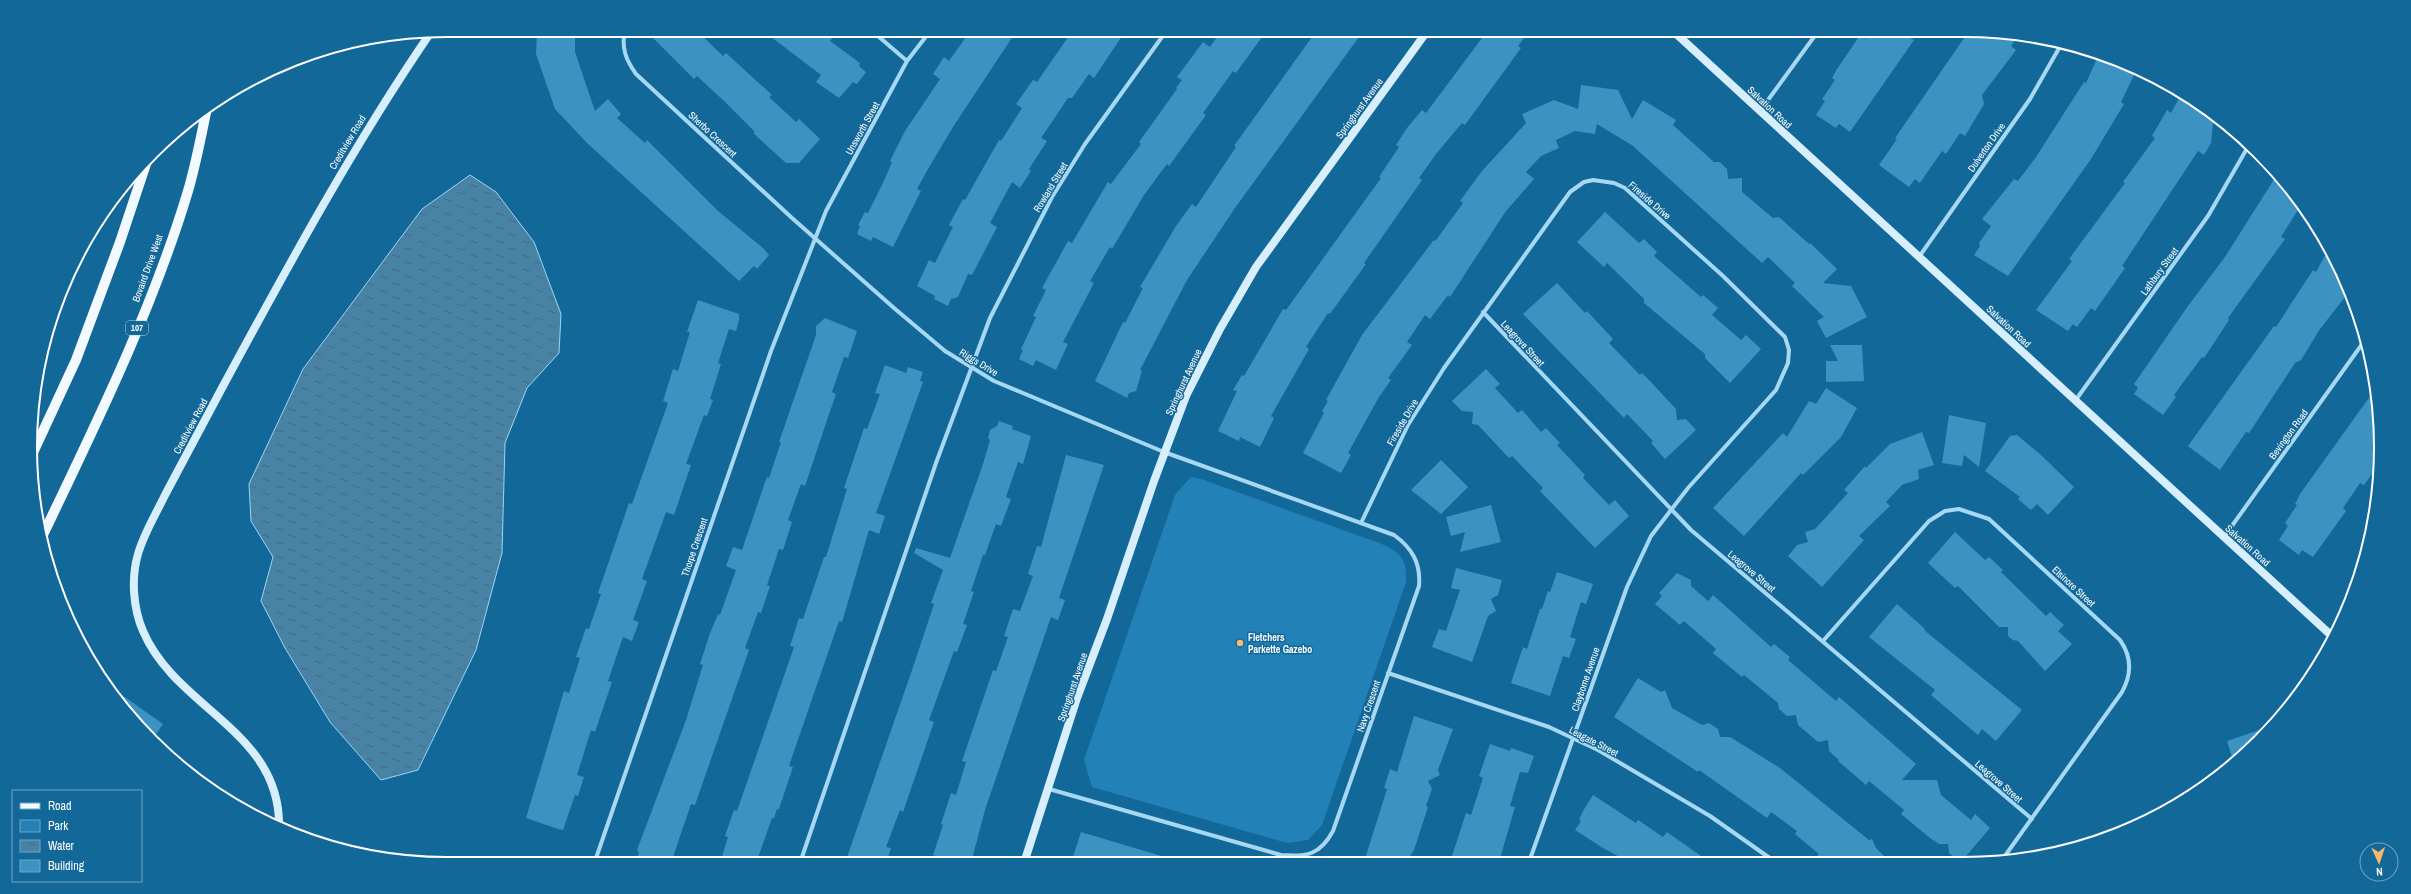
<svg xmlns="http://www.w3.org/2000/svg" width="2411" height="894" viewBox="0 0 2411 894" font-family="'Archivo Narrow',sans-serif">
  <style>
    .park { fill: #2282b8 }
    .water { fill: url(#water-ripples); stroke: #99d6f6 }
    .building { fill: #3c92c1 }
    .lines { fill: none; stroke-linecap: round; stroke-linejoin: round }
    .street { stroke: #a7d8f3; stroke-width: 4 }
    .secondary { stroke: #d7effd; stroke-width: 8 }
    .primary { stroke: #f3faff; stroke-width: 10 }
    .poi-dot { fill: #ffb769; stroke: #13689a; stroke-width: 1.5 }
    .labels { text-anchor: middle; stroke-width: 3; stroke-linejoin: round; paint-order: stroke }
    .shield { fill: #13689a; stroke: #b8d2e1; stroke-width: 1 }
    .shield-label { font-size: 9px; font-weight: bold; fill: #fff }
    .street-label { font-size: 10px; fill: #fff; stroke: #13689a }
    .poi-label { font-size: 10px; font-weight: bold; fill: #fff; stroke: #13689a; text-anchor: start }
    .rim { fill: none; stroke: #fff; stroke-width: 2 }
  </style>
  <defs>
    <pattern id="water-ripples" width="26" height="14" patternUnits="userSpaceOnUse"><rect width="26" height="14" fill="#4883a6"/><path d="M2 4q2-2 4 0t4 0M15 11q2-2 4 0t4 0" fill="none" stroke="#4a6a7e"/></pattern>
  </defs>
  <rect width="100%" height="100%" fill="#13689a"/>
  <!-- park -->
  <path class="park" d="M 1191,477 L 1201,479 L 1379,543 C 1400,552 1407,558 1406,582 L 1322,825 L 1308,840 L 1287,843 L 1092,787 L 1084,760 L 1175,495 Z"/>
  <!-- water -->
  <path class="water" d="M 470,175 L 496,192 L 534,242 L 561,314 L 559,353 L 527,388 L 505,443 L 502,553 L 476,650 L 418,770 L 381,780 L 330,722 L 285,648 L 261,601 L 273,557 L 251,521 L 249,484 L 303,369 L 422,209 Z"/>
  <!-- building -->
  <path class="building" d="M 537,30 L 575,30 L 575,52 L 595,111 L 608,99 L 621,114 L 617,118 L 645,143 L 647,140 L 718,211 L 763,248 L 769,255 L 757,269 L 754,266 L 739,281 L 587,143 L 555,109 L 536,54 Z
    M 645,30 L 696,30 L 723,56 L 726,53 L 772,95 L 769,97 L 796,122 L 799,119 L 820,139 L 799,163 L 786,163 L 753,133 L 755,132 L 724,101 L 697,76 L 694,79 Z
    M 762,30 L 838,30 L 830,41 L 860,63 L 859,66 L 866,72 L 857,84 L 853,82 L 839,98 L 816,82 L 821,75 Z
    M 971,30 L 1017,30 L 953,127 L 928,169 L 917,189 L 921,191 L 893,247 L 873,237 L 871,241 L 857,234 L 860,226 L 858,225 L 865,212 L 868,213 L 882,185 L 892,162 L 890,161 L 905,131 L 940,79 L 933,74 L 944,57 L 949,61 Z
    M 1073,30 L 1126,30 L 1094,78 L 1089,74 L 1072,98 L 1068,98 L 1041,138 L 1047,141 L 1029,169 L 1031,171 L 1020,188 L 1012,182 L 990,223 L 997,227 L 972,275 L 968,274 L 958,297 L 951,299 L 948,306 L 934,299 L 935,296 L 917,286 L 929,260 L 935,263 L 953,227 L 949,225 L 963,199 L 965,200 L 999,140 L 1001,141 L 1022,108 L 1016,104 L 1033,80 L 1037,82 Z
    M 1222,30 L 1267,30 L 1236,73 L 1233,71 L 1203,113 L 1206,115 L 1169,166 L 1167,164 L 1144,195 L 1112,249 L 1110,247 L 1090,281 L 1094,283 L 1063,342 L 1068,344 L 1056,370 L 1036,360 L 1033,366 L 1019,359 L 1023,350 L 1021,349 L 1036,317 L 1033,316 L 1046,290 L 1042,288 L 1068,241 L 1072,243 L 1108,182 L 1111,184 L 1116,177 L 1141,144 L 1139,142 L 1177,89 L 1176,88 L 1182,80 L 1177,77 L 1203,42 L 1210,47 Z
    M 1317,30 L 1364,30 L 1235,208 L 1187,280 L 1140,370 L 1142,371 L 1136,391 L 1129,393 L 1127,398 L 1095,381 L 1123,322 L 1125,323 L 1143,288 L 1140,287 L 1176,226 L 1192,204 L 1196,207 L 1236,147 L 1234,146 Z
    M 1488,30 L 1530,30 L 1518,46 L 1521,48 L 1465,125 L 1462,123 L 1436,154 L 1419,178 L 1422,180 L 1364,263 L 1366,264 L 1330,314 L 1328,313 L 1306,347 L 1309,349 L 1271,416 L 1274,418 L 1260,447 L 1240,437 L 1239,441 L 1218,431 L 1237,391 L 1233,390 L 1242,375 L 1244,376 L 1283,309 L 1286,310 L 1381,178 L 1379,177 L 1399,147 L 1396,145 L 1407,128 L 1422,110 L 1426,113 Z
    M 1872,30 L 1916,30 L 1910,38 L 1914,40 L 1850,132 L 1839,124 L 1836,128 L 1816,115 L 1825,101 L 1822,99 L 1835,80 L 1832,78 L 1837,69 L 1860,35 L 1866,39 Z
    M 1969,31 L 2017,37 L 2011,46 L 2016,50 L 1982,95 L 1984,104 L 1965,136 L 1960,133 L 1946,154 L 1942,151 L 1920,183 L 1915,179 L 1909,187 L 1879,165 L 1897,139 L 1895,138 Z
    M 2099,54 L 2137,69 L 2121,102 L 2124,104 L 2091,159 L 2008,276 L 1974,255 L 1980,246 L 1979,243 L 1991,226 L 1982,219 L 2014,179 L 2018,181 L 2036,157 L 2084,82 L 2086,83 Z
    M 1581,85 L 1618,90 L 1632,119 L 1643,100 L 1676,120 L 1673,125 L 1714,162 L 1720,162 L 1727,169 L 1728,179 L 1742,178 L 1742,192 L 1773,218 L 1779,217 L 1809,244 L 1810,243 L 1837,269 L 1823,283 L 1851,286 L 1867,317 L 1826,338 L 1817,321 L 1824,317 L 1792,286 L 1795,283 L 1768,257 L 1762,263 L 1633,146 L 1597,124 L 1595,134 L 1575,131 L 1556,140 L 1559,148 L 1541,156 L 1526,172 L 1534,179 L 1506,211 L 1450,297 L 1448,295 L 1430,319 L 1425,315 L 1407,342 L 1412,345 L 1388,378 L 1391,380 L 1379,397 L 1348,453 L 1351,455 L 1341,473 L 1303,453 L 1324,413 L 1322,411 L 1328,401 L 1326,400 L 1362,335 L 1433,241 L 1436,240 L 1463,203 L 1460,201 L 1482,171 L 1526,123 L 1522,114 L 1554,100 L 1578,109 Z
    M 2184,95 L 2214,114 L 2211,143 L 2204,155 L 2198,151 L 2122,266 L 2125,268 L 2095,311 L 2091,308 L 2077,327 L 2073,324 L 2068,331 L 2036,310 L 2072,261 L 2069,259 L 2125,183 L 2123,182 L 2155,138 L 2152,136 L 2167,110 L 2171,113 L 2180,96 L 2182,98 Z
    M 2278,173 L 2301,205 L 2281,237 L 2285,239 L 2228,318 L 2229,320 L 2204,358 L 2202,357 L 2174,395 L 2176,397 L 2163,415 L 2134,394 L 2138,388 L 2134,384 L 2188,306 L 2225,257 Z
    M 1605,212 L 1639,243 L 1644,239 L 1657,252 L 1654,256 L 1701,297 L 1703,295 L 1718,308 L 1712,315 L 1741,340 L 1746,335 L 1761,349 L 1730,383 L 1705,358 L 1705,354 L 1644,303 L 1644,299 L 1607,263 L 1604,267 L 1577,242 Z
    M 2329,248 L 2349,292 L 2320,329 L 2301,360 L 2295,363 L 2249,433 L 2246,432 L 2220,470 L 2188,446 L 2274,326 L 2276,327 L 2313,270 L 2316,272 Z
    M 1557,283 L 1585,313 L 1587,311 L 1613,339 L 1609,343 L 1640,375 L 1642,373 L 1650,381 L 1676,409 L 1677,420 L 1686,419 L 1696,430 L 1665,459 L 1651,443 L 1653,441 L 1627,414 L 1624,418 L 1523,314 Z
    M 698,300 L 739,314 L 739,320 L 736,331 L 729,329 L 718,363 L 721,364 L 710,399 L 713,400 L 707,416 L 704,415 L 686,464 L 691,465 L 674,515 L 666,512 L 642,579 L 647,581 L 633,620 L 639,622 L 632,641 L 623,637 L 608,681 L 612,682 L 595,732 L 591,730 L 577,775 L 584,777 L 578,796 L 575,795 L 563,830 L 558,829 L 526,818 L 564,691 L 569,693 L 580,658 L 576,657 L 586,628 L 589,629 L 601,594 L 598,593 L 629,503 L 632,504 L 668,403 L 663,401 L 673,369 L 678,371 L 690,332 L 687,332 Z
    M 825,318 L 857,331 L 848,358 L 844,357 L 832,392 L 836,394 L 825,426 L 805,486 L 801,484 L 788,520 L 792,522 L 783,550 L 779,549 L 767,585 L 770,586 L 761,613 L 758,612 L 745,648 L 749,650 L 695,805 L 691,804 L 671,863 L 635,864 L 639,852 L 637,850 L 686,720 L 703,665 L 700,664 L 709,636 L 718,614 L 720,615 L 736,570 L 726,566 L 733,547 L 742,550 L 764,485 L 767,477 L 769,478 L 781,442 L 779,442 L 816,335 L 816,326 Z
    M 1830,345 L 1862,345 L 1864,381 L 1826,382 L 1826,361 L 1838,361 Z
    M 885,365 L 906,373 L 908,367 L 923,372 L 920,381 L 923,382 L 876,513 L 885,516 L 879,534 L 869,530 L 842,622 L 839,621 L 792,757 L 789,766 L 793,767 L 779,809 L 777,809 L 774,818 L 772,818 L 756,863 L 720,863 L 728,837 L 725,836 L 734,810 L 737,811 L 794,647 L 790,646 L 799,618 L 803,619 L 824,557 L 826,557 L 847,489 L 844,488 L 864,428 L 867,429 L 880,394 L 875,393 Z
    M 1486,369 L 1500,384 L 1495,388 L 1518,413 L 1522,410 L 1541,432 L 1546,428 L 1560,443 L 1557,445 L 1585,475 L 1583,478 L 1609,505 L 1615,500 L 1629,516 L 1595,548 L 1540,491 L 1543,488 L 1512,456 L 1509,458 L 1478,425 L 1472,424 L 1473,412 L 1462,411 L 1452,401 Z
    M 1826,388 L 1857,408 L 1841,437 L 1803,475 L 1801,473 L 1744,536 L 1713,508 L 1783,433 L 1787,437 L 1809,401 L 1816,404 Z
    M 2376,388 L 2380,463 L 2364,485 L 2360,483 L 2343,508 L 2346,511 L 2313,557 L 2302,550 L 2299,555 L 2279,540 L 2288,526 L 2285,523 L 2297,505 L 2295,504 L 2300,494 Z
    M 1949,415 L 1986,423 L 1979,467 L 1964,455 L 1962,466 L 1942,463 Z
    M 999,421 L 1013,426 L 1012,429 L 1031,436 L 1023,464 L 1018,462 L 1006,497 L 1011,499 L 1001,526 L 996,524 L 985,555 L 983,555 L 971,591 L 974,592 L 963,624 L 967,625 L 957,652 L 954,651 L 929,720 L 934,722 L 903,812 L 900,810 L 886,847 L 891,848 L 886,863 L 845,863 L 911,673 L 934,604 L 931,603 L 943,570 L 914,553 L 916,548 L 950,558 L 983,464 L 990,440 L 988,438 L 990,430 L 997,426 Z
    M 1922,432 L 1934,465 L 1918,470 L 1919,479 L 1902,485 L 1886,502 L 1890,506 L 1859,536 L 1864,540 L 1822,587 L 1788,556 L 1797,545 L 1808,542 L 1805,532 L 1815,529 L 1848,493 L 1844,490 L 1865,466 L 1866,468 L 1890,444 Z
    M 2017,435 L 2041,455 L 2074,487 L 2048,515 L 2037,504 L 2031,510 L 2018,499 L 2020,497 L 1985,471 L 2010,436 Z
    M 1066,455 L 1104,465 L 1059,598 L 1065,600 L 1058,620 L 1051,617 L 985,810 L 971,863 L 955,863 L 933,855 L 943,825 L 941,824 L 951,793 L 956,795 L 966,762 L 962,761 L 993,670 L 996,671 L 1008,637 L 1004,636 L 1013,609 L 1020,611 L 1033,576 L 1028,574 L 1037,546 L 1041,547 Z
    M 1441,460 L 1468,487 L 1441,514 L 1411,490 Z
    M 1491,505 L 1501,542 L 1460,552 L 1465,532 L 1451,536 L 1446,517 Z
    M 1955,532 L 1985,560 L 1989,557 L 2003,570 L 2001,572 L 2046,616 L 2050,612 L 2064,625 L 2058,631 L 2072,644 L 2045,671 L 2018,641 L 2013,640 L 2008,636 L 2008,627 L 1999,627 L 1958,586 L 1955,588 L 1928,563 Z
    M 1456,568 L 1502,580 L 1498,595 L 1491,599 L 1496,611 L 1488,616 L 1472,662 L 1432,647 L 1439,629 L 1446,631 L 1460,590 L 1451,588 Z
    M 1557,572 L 1593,584 L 1586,604 L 1581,602 L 1570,637 L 1576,639 L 1569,658 L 1563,656 L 1550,696 L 1511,683 L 1523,647 L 1527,649 L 1540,609 L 1542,609 L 1548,591 L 1550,592 Z
    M 1677,573 L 1691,580 L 1691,586 L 1708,601 L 1713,595 L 1771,647 L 1774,644 L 1790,657 L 1788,660 L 1836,701 L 1839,697 L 1916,764 L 1902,780 L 1937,780 L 1941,795 L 1971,820 L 1975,814 L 1990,828 L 1962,861 L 1958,861 L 1949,853 L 1948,844 L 1939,844 L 1930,838 L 1901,814 L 1904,810 L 1869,781 L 1866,785 L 1838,761 L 1839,760 L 1829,751 L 1828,740 L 1818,742 L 1798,725 L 1796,715 L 1787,716 L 1779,709 L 1778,703 L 1744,675 L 1742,677 L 1713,653 L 1716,649 L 1684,621 L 1680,625 L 1655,604 L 1662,596 L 1659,593 Z
    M 1897,604 L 1925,629 L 1924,630 L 2022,710 L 1996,741 L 1982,729 L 1978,735 L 1931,695 L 1935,690 L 1869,637 Z
    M 1638,678 L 1661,692 L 1665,690 L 1672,708 L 1702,725 L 1709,723 L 1718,729 L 1720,737 L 1730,737 L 1780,768 L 1869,840 L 1872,839 L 1876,848 L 1889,861 L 1813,861 L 1819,854 L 1795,834 L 1797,831 L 1771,812 L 1767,818 L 1699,770 L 1698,772 L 1614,717 Z
    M 112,688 L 163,724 L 152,740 L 134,722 L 109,691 Z
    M 1414,716 L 1453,729 L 1438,770 L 1440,775 L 1428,781 L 1432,789 L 1426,806 L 1428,807 L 1414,850 L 1406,862 L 1364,862 L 1387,789 L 1384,788 L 1390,769 L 1397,772 Z
    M 2268,727 L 2239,761 L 2234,764 L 2227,741 Z
    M 1490,744 L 1510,751 L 1511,748 L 1534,756 L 1528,773 L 1520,772 L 1510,806 L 1515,807 L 1499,862 L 1450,862 L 1466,813 L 1471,815 L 1483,778 L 1479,776 Z
    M 1593,795 L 1636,823 L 1638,820 L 1663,837 L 1667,832 L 1708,861 L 1627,861 L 1603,848 L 1575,830 L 1581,821 L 1579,820 L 1583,811 Z
    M 1081,832 L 1168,858 L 1167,862 L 1071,863 Z"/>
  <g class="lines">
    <!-- street -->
    <path class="street" d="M 625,30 C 621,48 626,60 636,74 L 792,218 L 894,308 L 945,351 L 994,381 L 1164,452 L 1394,535 C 1412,548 1421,563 1419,586 L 1333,831 C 1320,855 1307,857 1281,855 L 1049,789
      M 871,30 L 907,61
      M 1760,111 L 1819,30
      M 1919,257 L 2030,99 L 2062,43
      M 1483,312 L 1691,530 L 2032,819
      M 2075,401 L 2208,216 L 2249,145
      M 1361,523 L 1408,425 L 1444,368 L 1570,192 L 1584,182 L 1593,180 L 1614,183 L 1625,188 L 1723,276 L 1785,337 L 1789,350 L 1788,363 L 1776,390 L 1688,488 L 1651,536 L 1627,587 L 1529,862
      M 2224,537 L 2365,340
      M 1823,641 L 1929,521 L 1945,511 L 1959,509 L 1989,519 L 2120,640 C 2132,657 2132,674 2122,692 L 2002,860
      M 1388,673 L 1549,727 L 1598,750 L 1710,816 L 1774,861
      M 800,863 L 936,463 L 990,318 L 1052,197 L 1085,144 L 1167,30
      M 594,864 L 771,351 L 826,211 L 907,61 L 931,30"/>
    <!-- secondary -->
    <path class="secondary" d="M 1672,30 L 2333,637
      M 279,827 C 281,731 176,709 143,631 C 133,608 131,578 138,554 C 144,533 156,514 165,495 C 184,459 203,423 222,388 C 288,266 353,146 431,32
      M 1024,863 L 1077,698 L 1107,619 L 1154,481 L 1186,396 L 1220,329 L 1256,267 L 1428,30"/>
    <!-- primary -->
    <path class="primary" d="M 31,457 L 76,360 L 120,242 L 148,158
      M 41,539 C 95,426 152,311 188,191 C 196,164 201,136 207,108"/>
  </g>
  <!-- markers -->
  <circle class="poi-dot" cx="1240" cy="643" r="4"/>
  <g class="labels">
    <!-- shield labels -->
    <rect class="shield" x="126" y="321" width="22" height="14" rx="3"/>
    <g class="shield-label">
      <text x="137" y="331">107</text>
    </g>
    <!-- street labels -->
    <g class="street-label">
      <text transform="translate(1770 107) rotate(43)" y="4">Salvation Road</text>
      <text transform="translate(1359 108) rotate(-54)" y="4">Springhurst Avenue</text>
      <text transform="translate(862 128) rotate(-61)" y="4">Unsworth Street</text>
      <text transform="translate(713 134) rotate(43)" y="4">Sherbo Crescent</text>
      <text transform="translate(347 142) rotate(-59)" y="4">Creditview Road</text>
      <text transform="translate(1986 147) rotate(-55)" y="4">Dulverton Drive</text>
      <text transform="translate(1050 187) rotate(-59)" y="4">Rowland Street</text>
      <text transform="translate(1650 200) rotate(41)" y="4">Fireside Drive</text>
      <text transform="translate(147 268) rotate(-70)" y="4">Bovaird Drive West</text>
      <text transform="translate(2159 271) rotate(-54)" y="4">Lathbury Street</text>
      <text transform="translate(2009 326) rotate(43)" y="4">Salvation Road</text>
      <text transform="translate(1523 343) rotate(47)" y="4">Leagrove Street</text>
      <text transform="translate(979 362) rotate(31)" y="4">Riggs Drive</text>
      <text transform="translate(1183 382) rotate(-65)" y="4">Springhurst Avenue</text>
      <text transform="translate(1402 422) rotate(-60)" y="4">Fireside Drive</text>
      <text transform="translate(190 426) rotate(-62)" y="4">Creditview Road</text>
      <text transform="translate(2288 434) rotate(-54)" y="4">Bevington Road</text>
      <text transform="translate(2248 545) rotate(42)" y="4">Salvation Road</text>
      <text transform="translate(694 547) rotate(-71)" y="4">Thorpe Crescent</text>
      <text transform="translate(1752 571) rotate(40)" y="4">Leagrove Street</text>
      <text transform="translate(2074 586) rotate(43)" y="4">Elsinore Street</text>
      <text transform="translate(1585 679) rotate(-71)" y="4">Clayborne Avenue</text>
      <text transform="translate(1072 687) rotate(-71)" y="4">Springhurst Avenue</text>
      <text transform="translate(1368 706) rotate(-71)" y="4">Navy Crescent</text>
      <text transform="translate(1594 741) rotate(27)" y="4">Leagate Street</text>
      <text transform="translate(1999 781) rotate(41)" y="4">Leagrove Street</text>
    </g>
    <!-- poi labels -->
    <g class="poi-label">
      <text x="1248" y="641">Fletchers<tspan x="1248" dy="12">Parkette Gazebo</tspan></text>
    </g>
  </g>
  <!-- crop -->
  <path d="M0 0H2411V894H0ZM447 37H1964A410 410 0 0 1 2374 447V447A410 410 0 0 1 1964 857H447A410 410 0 0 1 37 447V447A410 410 0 0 1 447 37Z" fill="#13689a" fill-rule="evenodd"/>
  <path class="rim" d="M447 37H1964A410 410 0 0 1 2374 447V447A410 410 0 0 1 1964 857H447A410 410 0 0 1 37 447V447A410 410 0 0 1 447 37Z"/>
  <!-- legend -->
  <rect x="12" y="790" width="130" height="92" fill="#13689a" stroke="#71a4c2"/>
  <rect x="20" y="803" width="20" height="6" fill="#f3faff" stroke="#71a4c2"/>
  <text x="48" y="810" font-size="12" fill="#ffffff">Road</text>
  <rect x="20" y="820" width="20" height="12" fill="#2282b8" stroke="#71a4c2"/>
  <text x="48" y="830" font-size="12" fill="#ffffff">Park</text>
  <rect x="20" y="840" width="20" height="12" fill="url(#water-ripples)" stroke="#71a4c2"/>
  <text x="48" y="850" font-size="12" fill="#ffffff">Water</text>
  <rect x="20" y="860" width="20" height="12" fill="#3c92c1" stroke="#71a4c2"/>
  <text x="48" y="870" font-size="12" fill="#ffffff">Building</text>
  <!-- north arrow -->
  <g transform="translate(2379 862) rotate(177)"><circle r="19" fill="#13689a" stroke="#71a4c2"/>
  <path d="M0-3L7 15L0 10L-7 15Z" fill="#ffb769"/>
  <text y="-6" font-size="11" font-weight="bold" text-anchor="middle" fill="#ffffff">N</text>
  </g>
</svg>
